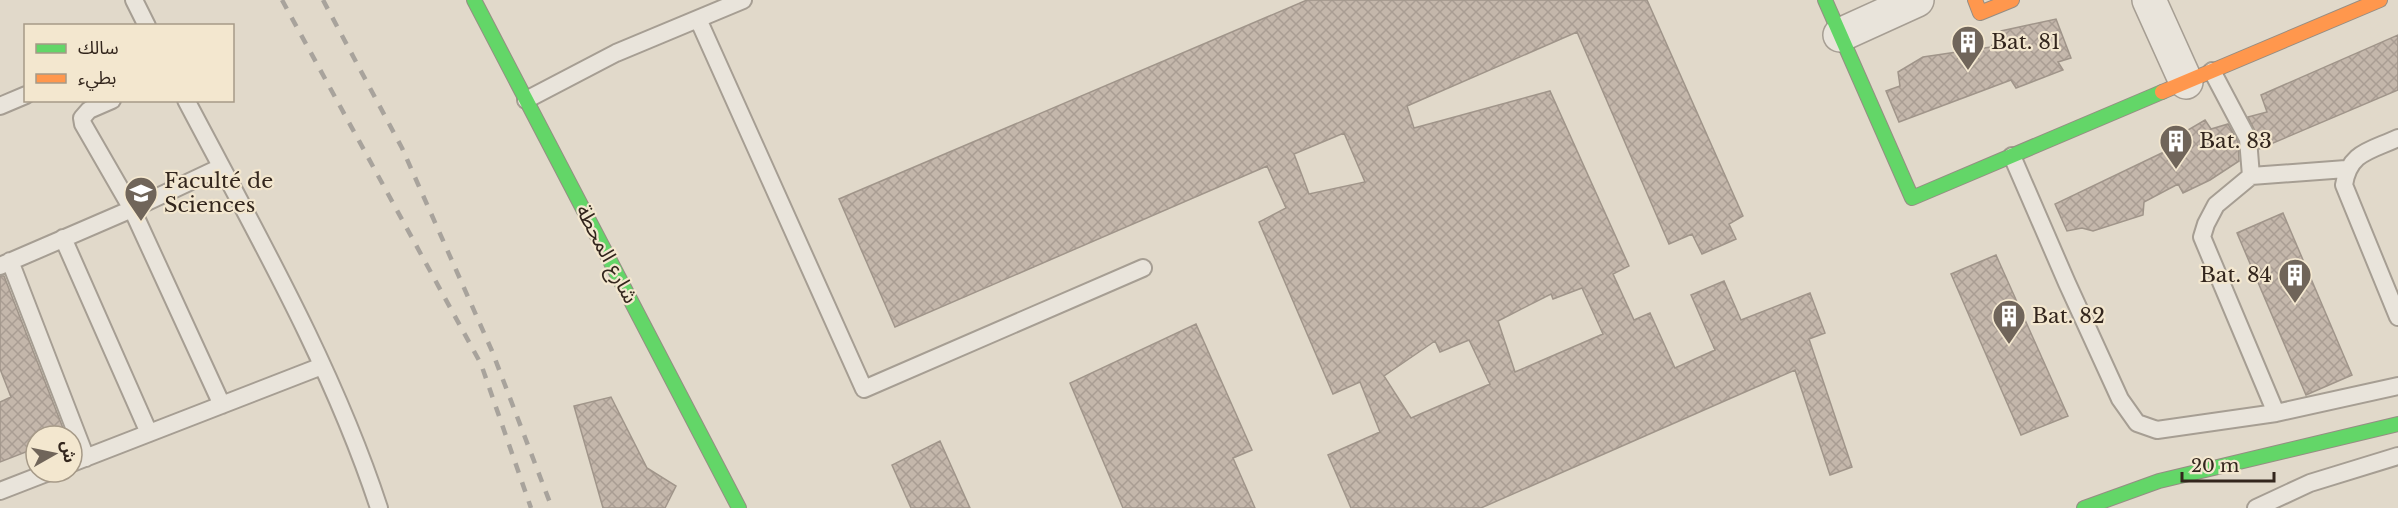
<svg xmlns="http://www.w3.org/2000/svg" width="2398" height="508" viewBox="0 0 2398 508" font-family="'Libre Baskerville','Noto Sans Arabic',serif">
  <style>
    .building { fill: url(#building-cross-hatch); stroke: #a0958a; stroke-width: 1.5; fill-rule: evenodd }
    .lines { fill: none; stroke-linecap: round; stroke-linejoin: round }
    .lane-casing { stroke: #a69e93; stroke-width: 20 }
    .street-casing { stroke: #a69e93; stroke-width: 36 }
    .fast-casing { stroke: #958d83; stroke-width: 16 }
    .slow-casing { stroke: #958d83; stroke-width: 16 }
    .lane { stroke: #e9e4db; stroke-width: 16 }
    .street { stroke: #e9e4db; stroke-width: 33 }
    .fast { stroke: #63d668; stroke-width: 14 }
    .slow { stroke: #ff974d; stroke-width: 14 }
    .rail { stroke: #a8a39c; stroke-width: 4.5; stroke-dasharray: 10 10; stroke-linecap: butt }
    .labels { text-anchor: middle; stroke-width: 4.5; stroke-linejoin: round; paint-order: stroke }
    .poi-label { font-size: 21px; fill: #33261d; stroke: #f3e7cf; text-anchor: start }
    .street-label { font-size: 21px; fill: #33261d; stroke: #f3e7cf }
  </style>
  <defs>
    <pattern id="building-cross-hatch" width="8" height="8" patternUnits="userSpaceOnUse" patternTransform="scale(1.5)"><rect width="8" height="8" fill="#c4b7ab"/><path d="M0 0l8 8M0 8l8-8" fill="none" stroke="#a99d93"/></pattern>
  </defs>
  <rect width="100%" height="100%" fill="#e1d9ca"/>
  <!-- building -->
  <path class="building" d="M 1307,0 L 1647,0 L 1743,216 L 1729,224 L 1736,239 L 1702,254 L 1692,234 L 1669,244 L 1577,32 L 1407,106 L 1414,128 L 1550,91 L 1629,266 L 1613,274 L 1634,320 L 1650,313 L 1675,368 L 1715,350 L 1691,295 L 1724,281 L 1741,320 L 1810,293 L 1825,333 L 1809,339 L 1852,467 L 1830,475 L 1795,370 L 1481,508 L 1351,508 L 1328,455 L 1380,432 L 1360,382 L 1333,394 L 1259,222 L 1286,208 L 1267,166 L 895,327 L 839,199 ZM 1344,133 L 1365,182 L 1309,194 L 1294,154 ZM 1582,288 L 1603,334 L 1515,372 L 1498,321 L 1551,294 L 1553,299 ZM 1469,340 L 1490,384 L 1411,418 L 1384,376 L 1435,341 L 1440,352 Z
    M 2056,19 L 2071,58 L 2058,62 L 2063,70 L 2016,88 L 2011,80 L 1899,122 L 1886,91 L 1900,86 L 1898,72 L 1923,57 L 1991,47 L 2001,31 Z
    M 2398,35 L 2398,90 L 2259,149 L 2257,135 L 2248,117 L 2267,112 L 2261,95 Z
    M 2205,120 L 2211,129 L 2228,124 L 2238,142 L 2239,161 L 2210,180 L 2183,193 L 2178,184 L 2144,202 L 2143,215 L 2093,231 L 2082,228 L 2067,231 L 2055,204 L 2166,151 L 2164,144 Z
    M 2283,213 L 2352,375 L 2306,395 L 2237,233 Z
    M 1996,255 L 2068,416 L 2021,435 L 1951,274 Z
    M 0,276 L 4,276 L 66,436 L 36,436 L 36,448 L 0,462 L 0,402 L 11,397 L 0,369 Z
    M 1196,324 L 1252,450 L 1233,458 L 1255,508 L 1123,508 L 1070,383 Z
    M 611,397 L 647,468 L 676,486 L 665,508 L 603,508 L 574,406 Z
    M 940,441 L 970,508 L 911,508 L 892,465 Z"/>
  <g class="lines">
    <defs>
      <path id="lane" d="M 134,0 L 147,26
        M 698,19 L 864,389 L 1143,268
        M 2212,71 L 2248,139 L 2251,176 L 2216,205 L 2206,224 L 2202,237 L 2276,413
        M 112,100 L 89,110 L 82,118 L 83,124 L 132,209 L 222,405
        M 186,100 C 256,233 332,365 379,508
        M 526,100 L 616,53 L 743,0
        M 0,106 L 26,95
        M 2398,138 C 2370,151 2349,152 2344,185 L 2398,317
        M 2012,156 L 2067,283 L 2120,399 L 2137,423 L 2157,430 L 2276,413 L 2398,386
        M 2251,176 L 2346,169
        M 63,238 L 149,433
        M 10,261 L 86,458
        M 0,266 L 132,209 L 221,167
        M 72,463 L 322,366
        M 0,491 L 49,472
        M 2256,508 L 2310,483 L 2398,456"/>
      <path id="street" d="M 2149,0 L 2186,82
        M 1840,35 L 1917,0"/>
      <path id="fast" d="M 474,0 L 739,508
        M 1825,0 L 1912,198 L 2162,92
        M 2084,508 L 2159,481 L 2398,424"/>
      <path id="slow" d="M 1975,0 L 1980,13 L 2012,0
        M 2162,92 L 2380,0"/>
    </defs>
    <!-- lane casing -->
    <use href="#lane" class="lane-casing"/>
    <!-- street casing -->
    <use href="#street" class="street-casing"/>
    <!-- fast casing -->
    <use href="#fast" class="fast-casing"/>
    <!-- slow casing -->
    <use href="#slow" class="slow-casing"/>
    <!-- lane -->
    <use href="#lane" class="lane"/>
    <!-- street -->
    <use href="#street" class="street"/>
    <!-- fast -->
    <use href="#fast" class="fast"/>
    <!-- slow -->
    <use href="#slow" class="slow"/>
    <!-- rail -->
    <path class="rail" d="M 282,0 L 481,364 L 531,508
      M 323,0 L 402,148 L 492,351 L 552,508"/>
  </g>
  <!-- icons -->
  <defs>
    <symbol id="building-pin" viewBox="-11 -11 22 30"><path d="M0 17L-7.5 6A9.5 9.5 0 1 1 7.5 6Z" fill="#70655a" stroke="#f3e7cf"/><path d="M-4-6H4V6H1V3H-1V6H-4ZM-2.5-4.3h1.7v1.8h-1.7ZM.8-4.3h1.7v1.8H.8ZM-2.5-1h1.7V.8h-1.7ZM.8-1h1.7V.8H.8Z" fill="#fff"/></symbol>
    <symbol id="university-pin" viewBox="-11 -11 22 30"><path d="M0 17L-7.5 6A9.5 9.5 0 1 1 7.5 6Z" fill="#70655a" stroke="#f3e7cf"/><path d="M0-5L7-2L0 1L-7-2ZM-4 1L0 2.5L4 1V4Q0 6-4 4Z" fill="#fff"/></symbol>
  </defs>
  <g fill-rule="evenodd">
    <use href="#building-pin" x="1949" y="23" width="38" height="52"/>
    <use href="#building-pin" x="2157" y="122" width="38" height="52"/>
    <use href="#university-pin" x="122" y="174" width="38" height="52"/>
    <use href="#building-pin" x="2276" y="256" width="38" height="52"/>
    <use href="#building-pin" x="1990" y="297" width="38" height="52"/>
  </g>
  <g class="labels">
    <!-- poi labels -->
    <g class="poi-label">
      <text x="1991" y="49">Bat. 81</text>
      <text x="2199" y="148">Bat. 83</text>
      <text x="164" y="188">Faculté de<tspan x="164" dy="24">Sciences</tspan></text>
      <text x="2272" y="282" text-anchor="end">Bat. 84</text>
      <text x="2032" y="323">Bat. 82</text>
    </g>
    <!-- street labels -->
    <g class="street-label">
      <text transform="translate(607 254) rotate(62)" y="7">شارع المحطة</text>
    </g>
  </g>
  <!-- legend -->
  <rect x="24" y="24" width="210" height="78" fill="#f3e7cf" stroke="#a69a88" stroke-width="1.5"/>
  <rect x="36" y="44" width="30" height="9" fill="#63d668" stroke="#a69a88" stroke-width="1.5"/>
  <text x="78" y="54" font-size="18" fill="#33261d">سالك</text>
  <rect x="36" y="74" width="30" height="9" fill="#ff974d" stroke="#a69a88" stroke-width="1.5"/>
  <text x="78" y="84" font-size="18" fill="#33261d">بطيء</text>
  <!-- north arrow -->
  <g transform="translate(54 454) rotate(81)"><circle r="28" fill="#f3e7cf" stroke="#a69a88" stroke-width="1.5"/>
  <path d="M0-4.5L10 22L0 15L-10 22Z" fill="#70655a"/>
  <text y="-9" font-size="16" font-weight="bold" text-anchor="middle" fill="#33261d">ش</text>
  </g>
  <!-- scale -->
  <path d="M2182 472v9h92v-9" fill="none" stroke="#33261d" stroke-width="3"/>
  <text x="2191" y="472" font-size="18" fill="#33261d" stroke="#f3e7cf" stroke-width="4.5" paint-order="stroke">20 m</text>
</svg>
